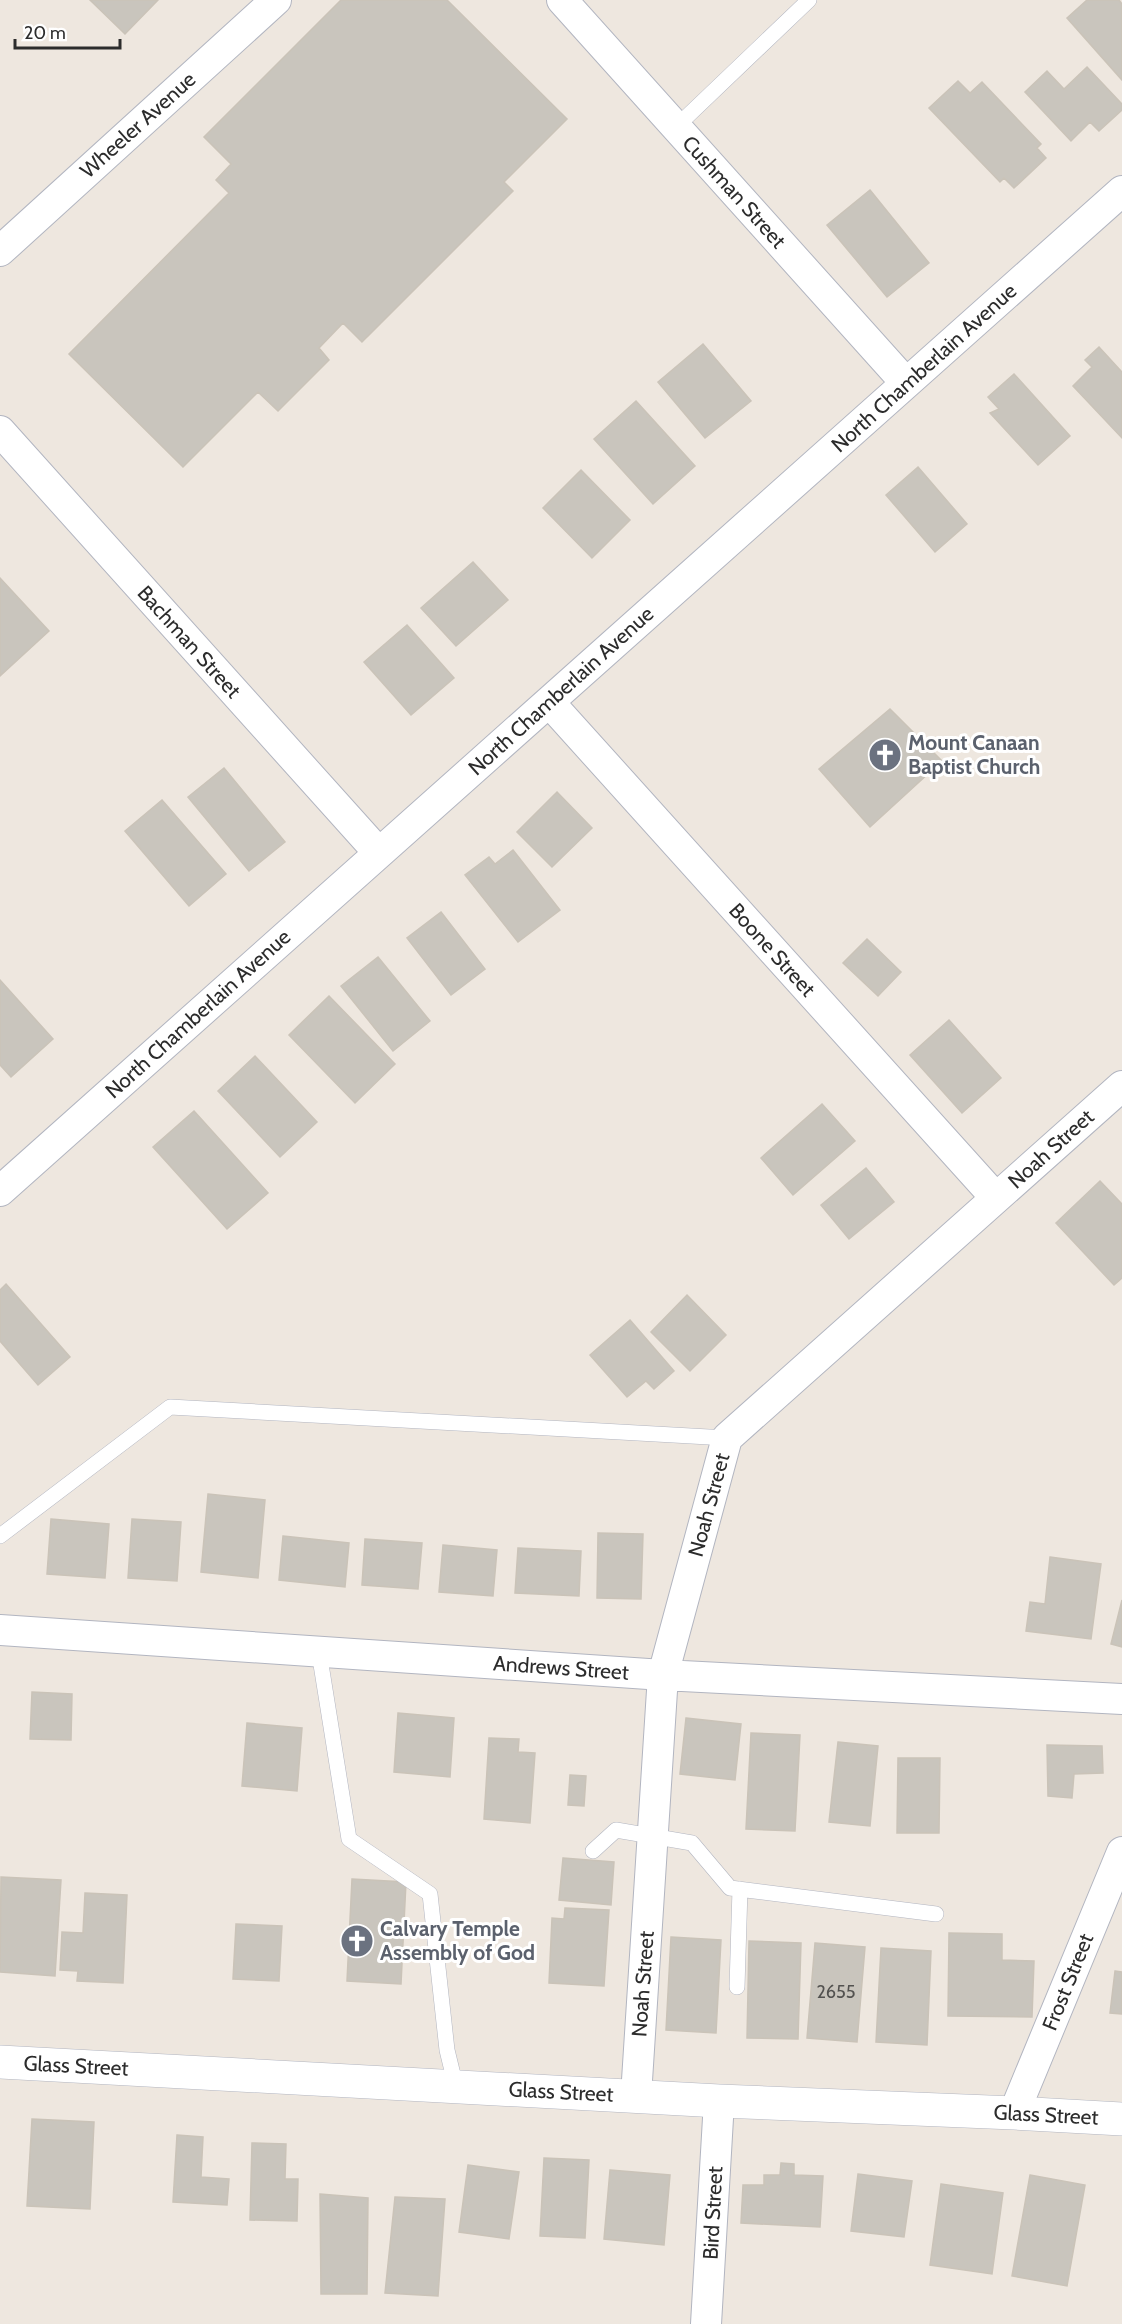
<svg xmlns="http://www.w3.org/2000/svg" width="1122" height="2324" viewBox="0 0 1122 2324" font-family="Cabin,sans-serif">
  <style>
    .building { fill: #c9c5bd; stroke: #cac3b8; stroke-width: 1.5 }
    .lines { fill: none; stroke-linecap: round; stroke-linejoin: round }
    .service-casing { stroke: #b2b5c0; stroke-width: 16 }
    .minor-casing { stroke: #b2b5c0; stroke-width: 32 }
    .secondary-casing { stroke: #b2b5c0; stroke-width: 34 }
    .service { stroke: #fff; stroke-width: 15 }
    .minor { stroke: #fff; stroke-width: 30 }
    .secondary { stroke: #fff; stroke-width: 33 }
    .labels { text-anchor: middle; stroke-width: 6; stroke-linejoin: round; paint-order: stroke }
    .number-label { font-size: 18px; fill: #535250 }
    .street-label { font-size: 21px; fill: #2c2c2c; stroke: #fff }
    .worship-label { font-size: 21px; font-weight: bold; fill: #5b616d; stroke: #fff; text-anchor: start }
  </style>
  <rect width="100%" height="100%" fill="#eee7df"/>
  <!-- building -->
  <path class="building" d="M 90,0 L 158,0 L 125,34 Z
    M 341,0 L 447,0 L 567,119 L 504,182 L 513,191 L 362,342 L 343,323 L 319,348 L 329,360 L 278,411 L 258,392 L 183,467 L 69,354 L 229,193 L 216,180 L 231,164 L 204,137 Z
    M 1087,0 L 1119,0 L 1122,4 L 1122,80 L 1067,18 Z
    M 1087,67 L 1122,104 L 1122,110 L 1099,131 L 1090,122 L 1071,141 L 1025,92 L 1047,71 L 1064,89 Z
    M 958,81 L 970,93 L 982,82 L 1041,144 L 1037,148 L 1046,158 L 1014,188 L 1004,178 L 1000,182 L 929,108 Z
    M 870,190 L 929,263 L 887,297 L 827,225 Z
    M 703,344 L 751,401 L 705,438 L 658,382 Z
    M 1099,347 L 1122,372 L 1122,438 L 1073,386 L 1092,367 L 1085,360 Z
    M 1014,374 L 1070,436 L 1038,465 L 990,413 L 999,409 L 988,397 Z
    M 636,401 L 695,466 L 653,504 L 594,439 Z
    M 918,467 L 967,524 L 935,552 L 886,495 Z
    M 581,470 L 630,520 L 592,558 L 543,508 Z
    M 473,562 L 508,600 L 456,646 L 421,608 Z
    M 0,578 L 49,631 L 0,676 Z
    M 407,625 L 454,678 L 411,715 L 364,662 Z
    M 890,709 L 942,761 L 870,827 L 819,769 Z
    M 224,768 L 285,842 L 249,871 L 188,797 Z
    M 557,792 L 592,828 L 552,867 L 517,832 Z
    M 162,800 L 226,874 L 189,906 L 125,831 Z
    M 513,850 L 560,910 L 518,942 L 465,875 L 489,857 L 495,864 Z
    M 441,912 L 485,969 L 451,995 L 407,938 Z
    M 867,939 L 901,972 L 878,996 L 843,963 Z
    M 378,957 L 430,1021 L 393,1051 L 341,986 Z
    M 0,980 L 53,1039 L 11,1077 L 0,1065 Z
    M 329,996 L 395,1064 L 355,1103 L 289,1035 Z
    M 949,1020 L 1001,1078 L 962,1113 L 910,1055 Z
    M 255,1056 L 317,1122 L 280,1157 L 218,1091 Z
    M 822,1104 L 855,1141 L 793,1195 L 761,1158 Z
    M 194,1111 L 268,1193 L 227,1229 L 153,1147 Z
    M 866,1168 L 894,1202 L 849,1239 L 821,1205 Z
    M 1100,1181 L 1122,1204 L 1122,1278 L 1114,1285 L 1056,1223 Z
    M 6,1284 L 70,1357 L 38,1385 L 0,1341 L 0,1290 Z
    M 687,1295 L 726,1335 L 690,1371 L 651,1332 Z
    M 630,1320 L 674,1371 L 654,1389 L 646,1381 L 627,1397 L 590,1355 Z
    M 208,1494 L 265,1500 L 258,1578 L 201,1572 Z
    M 51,1519 L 109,1524 L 105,1578 L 47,1574 Z
    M 132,1519 L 181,1522 L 177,1581 L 128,1578 Z
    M 598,1533 L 643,1534 L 641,1599 L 597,1598 Z
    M 283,1536 L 349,1543 L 345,1587 L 279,1580 Z
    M 365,1539 L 422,1543 L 418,1589 L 362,1585 Z
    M 443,1545 L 497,1550 L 493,1596 L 439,1592 Z
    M 518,1548 L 581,1551 L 579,1596 L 515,1593 Z
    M 1050,1557 L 1101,1564 L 1091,1639 L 1026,1631 L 1030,1602 L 1045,1604 Z
    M 1122,1600 L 1122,1647 L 1111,1644 Z
    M 32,1692 L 72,1694 L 71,1740 L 30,1739 Z
    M 398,1713 L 454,1718 L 450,1777 L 394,1772 Z
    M 686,1718 L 741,1724 L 735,1780 L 680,1774 Z
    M 247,1723 L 302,1728 L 297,1791 L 242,1786 Z
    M 751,1733 L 800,1735 L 795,1831 L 746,1829 Z
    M 489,1738 L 519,1739 L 518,1752 L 535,1753 L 530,1823 L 484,1819 Z
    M 838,1742 L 878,1746 L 870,1826 L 829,1822 Z
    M 1047,1745 L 1102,1746 L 1103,1773 L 1074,1774 L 1072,1798 L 1048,1796 Z
    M 898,1758 L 940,1758 L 939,1833 L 897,1833 Z
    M 570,1775 L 586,1776 L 584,1806 L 568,1805 Z
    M 563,1858 L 614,1862 L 611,1905 L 559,1900 Z
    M 1,1877 L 61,1880 L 55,1976 L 0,1972 Z
    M 352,1879 L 406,1882 L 401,1984 L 347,1981 Z
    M 85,1893 L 127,1895 L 123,1983 L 77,1981 L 78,1971 L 60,1970 L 62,1932 L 83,1933 Z
    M 565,1908 L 609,1910 L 604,1986 L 549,1983 L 552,1918 L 564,1919 Z
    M 236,1924 L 282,1926 L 279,1981 L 233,1979 Z
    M 949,1933 L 1002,1934 L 1002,1960 L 1034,1961 L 1032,2017 L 948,2016 Z
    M 671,1937 L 721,1940 L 716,2033 L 666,2030 Z
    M 749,1941 L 801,1943 L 798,2039 L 747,2038 Z
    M 815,1943 L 865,1947 L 857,2042 L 807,2038 Z
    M 881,1948 L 931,1951 L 927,2045 L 876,2042 Z
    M 1115,1971 L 1122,1972 L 1122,2014 L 1110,2013 Z
    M 32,2119 L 94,2122 L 90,2209 L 27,2206 Z
    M 177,2135 L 203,2137 L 201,2177 L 229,2179 L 227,2205 L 173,2202 Z
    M 252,2143 L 286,2144 L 285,2179 L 298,2179 L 297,2221 L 250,2220 Z
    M 544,2158 L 589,2160 L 585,2238 L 540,2236 Z
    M 781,2163 L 794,2164 L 794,2175 L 823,2176 L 820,2227 L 741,2223 L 743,2185 L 764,2185 L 764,2175 L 780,2175 Z
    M 468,2165 L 519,2172 L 509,2239 L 459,2232 Z
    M 610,2170 L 670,2175 L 664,2245 L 604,2239 Z
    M 858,2174 L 912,2181 L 904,2237 L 851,2231 Z
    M 1030,2175 L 1085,2185 L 1067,2286 L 1012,2276 Z
    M 941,2184 L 1003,2193 L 992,2274 L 930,2265 Z
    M 320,2194 L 368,2198 L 367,2294 L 321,2294 Z
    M 395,2197 L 445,2199 L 438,2296 L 385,2293 Z"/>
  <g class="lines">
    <defs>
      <path id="service" d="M 676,127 L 809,0
        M 0,1536 L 170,1407 L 727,1438
        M 319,1652 L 349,1839 L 430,1894 L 447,2050 L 456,2087 L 457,2083
        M 593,1851 L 616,1830 L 692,1843 L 730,1888 L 936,1914
        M 737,1987 L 740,1889"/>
      <path id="minor" d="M 562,0 L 906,383
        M 0,251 L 276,0
        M 0,431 L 379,853
        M 549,702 L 996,1198
        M 0,1191 L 1122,191
        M 0,1630 L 663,1675 L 1122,1699
        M 636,2096 L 663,1675 L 727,1438 L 1122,1086
        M 1014,2113 L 1122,1852
        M 706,2324 L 719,2101"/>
      <path id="secondary" d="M 0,2062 L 719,2101 L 1014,2113 L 1122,2119"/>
    </defs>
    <!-- service casing -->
    <use href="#service" class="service-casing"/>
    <!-- minor casing -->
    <use href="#minor" class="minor-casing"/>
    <!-- secondary casing -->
    <use href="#secondary" class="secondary-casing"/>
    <!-- service -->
    <use href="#service" class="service"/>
    <!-- minor -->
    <use href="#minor" class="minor"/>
    <!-- secondary -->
    <use href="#secondary" class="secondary"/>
  </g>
  <!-- icons -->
  <defs>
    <symbol id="church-disc" viewBox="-11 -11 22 22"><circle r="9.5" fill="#6b7280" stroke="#fff"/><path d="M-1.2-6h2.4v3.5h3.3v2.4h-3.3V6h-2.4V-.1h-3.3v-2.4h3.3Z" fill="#fff"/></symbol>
  </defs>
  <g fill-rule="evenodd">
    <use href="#church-disc" x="866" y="736" width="38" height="38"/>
    <use href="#church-disc" x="338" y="1922" width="38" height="38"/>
  </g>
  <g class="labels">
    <!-- number labels -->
    <g class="number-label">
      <text x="836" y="1998">2655</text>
    </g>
    <!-- street labels -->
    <g class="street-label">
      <text transform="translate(138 125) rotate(-42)" y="7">Wheeler Avenue</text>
      <text transform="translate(734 192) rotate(48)" y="7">Cushman Street</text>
      <text transform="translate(924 368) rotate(-42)" y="7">North Chamberlain Avenue</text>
      <text transform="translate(189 642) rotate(48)" y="7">Bachman Street</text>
      <text transform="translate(561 691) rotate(-42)" y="7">North Chamberlain Avenue</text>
      <text transform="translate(772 950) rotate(48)" y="7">Boone Street</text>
      <text transform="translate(198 1014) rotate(-42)" y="7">North Chamberlain Avenue</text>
      <text transform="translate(1051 1149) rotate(-42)" y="7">Noah Street</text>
      <text transform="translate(709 1505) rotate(-75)" y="7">Noah Street</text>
      <text transform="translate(561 1668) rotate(4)" y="7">Andrews Street</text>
      <text transform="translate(1068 1982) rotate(-68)" y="7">Frost Street</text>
      <text transform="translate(643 1984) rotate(-86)" y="7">Noah Street</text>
      <text transform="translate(76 2066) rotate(3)" y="7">Glass Street</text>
      <text transform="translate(561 2092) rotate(3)" y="7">Glass Street</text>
      <text transform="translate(1046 2115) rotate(3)" y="7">Glass Street</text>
      <text transform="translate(713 2213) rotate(-87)" y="7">Bird Street</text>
    </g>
    <!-- worship labels -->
    <g class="worship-label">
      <text x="908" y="750">Mount Canaan<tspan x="908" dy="24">Baptist Church</tspan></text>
      <text x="380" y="1936">Calvary Temple<tspan x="380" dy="24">Assembly of God</tspan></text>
    </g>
  </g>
  <!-- scale -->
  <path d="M15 39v9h105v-9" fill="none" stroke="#2c2c2c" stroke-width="3"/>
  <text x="24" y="39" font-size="18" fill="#2c2c2c" stroke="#ffffff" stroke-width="4.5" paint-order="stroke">20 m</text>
</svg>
